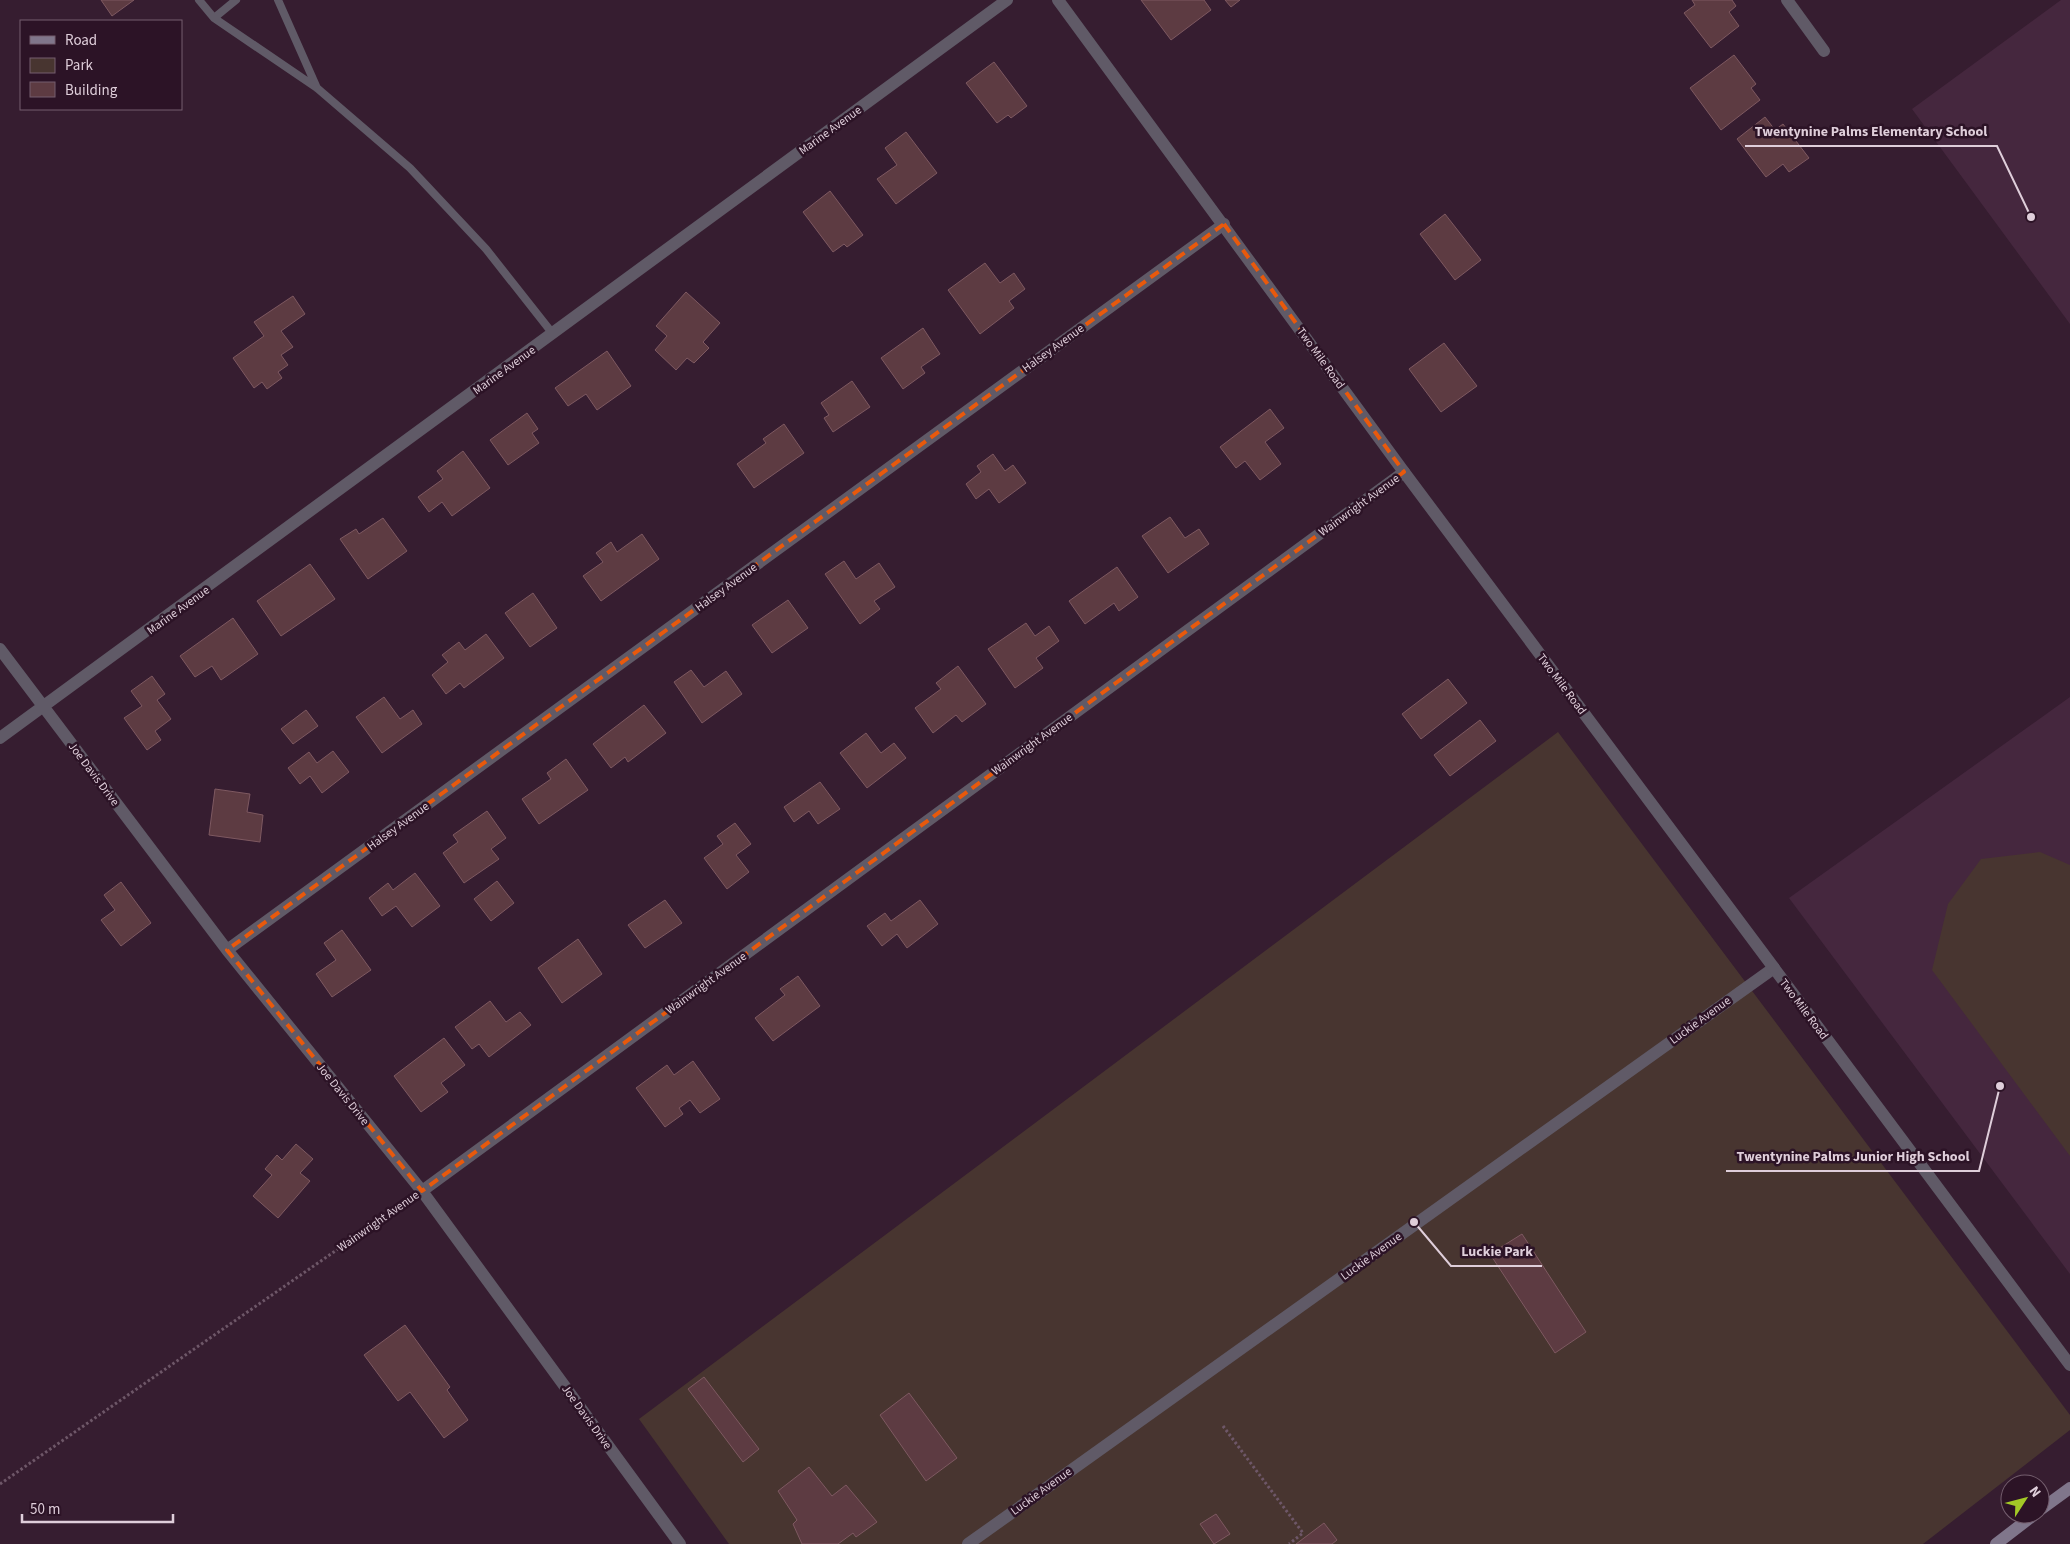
<svg xmlns="http://www.w3.org/2000/svg" width="2070" height="1544" viewBox="0 0 2070 1544" font-family="'Source Sans 3',sans-serif">
  <style>
    .built { fill: #45273e }
    .green { fill: #483530 }
    .building { fill: #5d3b42; stroke: #7e5961 }
    .lines { fill: none; stroke-linecap: round; stroke-linejoin: round }
    .path { stroke: #6e5768; stroke-width: 3; stroke-dasharray: 2.5 2.5; stroke-linecap: butt }
    .service { stroke: #605a67; stroke-width: 8 }
    .minor { stroke: #605a67; stroke-width: 12 }
    .tertiary { stroke: #605a67; stroke-width: 12 }
    .secondary { stroke: #80768b; stroke-width: 12 }
    .marked { fill: none; stroke: #e8590c; stroke-width: 4; stroke-dasharray: 10 6; stroke-linejoin: round }
    .labels { text-anchor: middle; stroke-width: 5; stroke-linejoin: round; paint-order: stroke }
    .street-label { font-size: 12px; fill: #dfceda; stroke: #2c1326 }
    .leader { fill: none; stroke: #dfceda; stroke-width: 2 }
    .callout-dot { fill: #dfceda; stroke: #2c1326; stroke-width: 2 }
    .callout-label { font-size: 14px; text-anchor: middle; font-weight: bold; fill: #dfceda; stroke: #2c1326; stroke-width: 5; stroke-linejoin: round; paint-order: stroke }
  </style>
  <rect width="100%" height="100%" fill="#361d30"/>
  <!-- built -->
  <path class="built" d="M 2061,0 L 2070,0 L 2070,324 L 1912,109 Z
    M 2070,697 L 2070,1274 L 1789,898 Z"/>
  <!-- green -->
  <path class="green" d="M 1558,732 L 2070,1415 L 2070,1430 L 1923,1544 L 729,1544 L 639,1419 Z
    M 2040,852 L 2070,865 L 2070,1156 L 1932,970 L 1948,904 L 1981,859 Z"/>
  <!-- building -->
  <path class="building" d="M 101,0 L 134,0 L 112,16 Z
    M 1141,0 L 1204,0 L 1211,10 L 1171,40 Z
    M 1225,0 L 1240,0 L 1231,7 Z
    M 1692,0 L 1732,0 L 1736,6 L 1729,12 L 1739,26 L 1711,48 L 1684,13 L 1695,5 Z
    M 1734,55 L 1756,84 L 1751,88 L 1760,100 L 1721,130 L 1690,88 Z
    M 994,62 L 1027,106 L 1011,118 L 1008,115 L 997,123 L 966,83 Z
    M 1765,117 L 1775,130 L 1783,124 L 1809,158 L 1789,172 L 1783,164 L 1766,177 L 1737,139 Z
    M 906,132 L 937,173 L 896,204 L 877,179 L 897,165 L 885,148 Z
    M 830,191 L 863,235 L 847,247 L 844,244 L 833,252 L 803,212 Z
    M 1445,214 L 1481,260 L 1455,280 L 1420,234 Z
    M 985,263 L 1000,283 L 1014,273 L 1025,289 L 1009,301 L 1014,308 L 980,334 L 948,290 Z
    M 686,292 L 720,323 L 703,342 L 709,348 L 694,363 L 687,358 L 676,370 L 655,350 L 667,336 L 656,326 Z
    M 293,296 L 305,314 L 281,331 L 293,347 L 281,355 L 288,365 L 278,372 L 282,378 L 267,389 L 262,382 L 254,388 L 233,358 L 264,336 L 254,322 Z
    M 923,328 L 940,354 L 921,367 L 925,373 L 903,389 L 881,358 Z
    M 1444,343 L 1477,386 L 1441,412 L 1409,369 Z
    M 607,351 L 631,386 L 597,410 L 586,394 L 568,406 L 555,388 Z
    M 852,381 L 870,407 L 833,432 L 824,418 L 829,415 L 821,403 Z
    M 1270,409 L 1284,428 L 1265,442 L 1281,464 L 1260,480 L 1245,461 L 1236,468 L 1220,447 Z
    M 527,413 L 538,429 L 532,433 L 539,443 L 508,465 L 490,440 Z
    M 784,424 L 804,453 L 754,488 L 737,464 L 766,443 L 763,439 Z
    M 463,451 L 490,488 L 452,516 L 442,502 L 429,512 L 418,497 L 443,479 L 437,471 Z
    M 993,454 L 1005,471 L 1013,465 L 1026,483 L 999,503 L 989,489 L 976,499 L 966,484 L 981,472 L 977,466 Z
    M 1170,517 L 1185,538 L 1199,529 L 1209,544 L 1168,573 L 1142,536 Z
    M 383,518 L 407,551 L 368,579 L 340,539 L 356,529 L 359,534 Z
    M 642,534 L 659,559 L 601,601 L 583,576 L 603,562 L 596,553 L 611,542 L 617,552 Z
    M 844,561 L 856,579 L 879,563 L 895,587 L 874,601 L 880,609 L 860,624 L 825,574 Z
    M 310,564 L 335,599 L 281,636 L 257,601 Z
    M 1117,567 L 1138,597 L 1119,611 L 1114,603 L 1085,624 L 1069,601 Z
    M 533,593 L 557,628 L 530,647 L 505,613 Z
    M 788,600 L 808,628 L 772,653 L 752,625 Z
    M 233,618 L 258,654 L 221,680 L 212,666 L 195,677 L 180,656 Z
    M 1026,623 L 1035,636 L 1049,626 L 1059,641 L 1036,658 L 1043,668 L 1015,688 L 988,649 Z
    M 486,634 L 504,658 L 464,688 L 460,683 L 446,694 L 432,675 L 448,662 L 442,655 L 459,642 L 465,650 Z
    M 958,666 L 986,704 L 962,722 L 956,715 L 933,733 L 915,708 L 941,689 L 936,683 Z
    M 691,670 L 704,687 L 726,671 L 742,694 L 702,723 L 674,682 Z
    M 152,676 L 165,694 L 157,700 L 171,719 L 155,731 L 161,740 L 147,750 L 124,718 L 142,706 L 131,691 Z
    M 1448,679 L 1467,703 L 1421,739 L 1402,714 Z
    M 384,697 L 400,719 L 413,710 L 422,724 L 382,753 L 356,717 Z
    M 644,705 L 666,733 L 628,762 L 625,757 L 611,768 L 593,744 Z
    M 306,710 L 318,726 L 293,744 L 281,729 Z
    M 1480,720 L 1496,741 L 1450,776 L 1434,755 Z
    M 866,733 L 881,753 L 894,743 L 906,758 L 867,788 L 840,753 Z
    M 333,751 L 349,772 L 322,793 L 310,776 L 300,784 L 288,768 L 309,752 L 317,763 Z
    M 566,759 L 588,790 L 539,824 L 522,799 L 551,779 L 547,773 Z
    M 820,782 L 840,809 L 818,824 L 809,811 L 794,822 L 784,807 Z
    M 215,789 L 250,794 L 247,812 L 263,815 L 260,842 L 209,835 Z
    M 487,811 L 506,838 L 491,849 L 499,859 L 464,883 L 443,853 L 458,842 L 453,835 Z
    M 735,823 L 751,844 L 736,855 L 749,872 L 727,889 L 704,858 L 723,844 L 717,836 Z
    M 415,873 L 440,906 L 412,927 L 396,906 L 382,916 L 369,898 L 388,883 L 393,890 Z
    M 497,881 L 514,903 L 491,921 L 474,899 Z
    M 121,882 L 151,923 L 121,946 L 101,920 L 115,910 L 104,895 Z
    M 665,900 L 682,923 L 645,948 L 628,925 Z
    M 920,900 L 938,924 L 907,948 L 897,934 L 882,946 L 867,926 L 885,913 L 891,921 Z
    M 342,930 L 371,970 L 332,997 L 316,974 L 336,960 L 324,943 Z
    M 578,939 L 602,974 L 562,1003 L 538,968 Z
    M 798,976 L 820,1006 L 773,1041 L 755,1018 L 785,995 L 780,989 Z
    M 490,1001 L 506,1022 L 520,1012 L 531,1025 L 489,1057 L 479,1044 L 472,1049 L 455,1027 Z
    M 444,1038 L 465,1065 L 441,1083 L 448,1092 L 421,1112 L 394,1076 Z
    M 693,1061 L 720,1099 L 700,1113 L 690,1100 L 679,1108 L 683,1114 L 665,1127 L 636,1088 L 667,1065 L 674,1075 Z
    M 296,1144 L 313,1159 L 300,1173 L 310,1181 L 278,1218 L 253,1196 L 272,1175 L 265,1169 L 277,1155 L 282,1160 Z
    M 1522,1234 L 1586,1332 L 1555,1353 L 1490,1254 Z
    M 405,1325 L 450,1387 L 447,1390 L 468,1420 L 444,1438 L 410,1392 L 398,1401 L 364,1355 Z
    M 704,1377 L 759,1449 L 743,1462 L 688,1389 Z
    M 909,1393 L 957,1458 L 926,1481 L 880,1415 Z
    M 809,1467 L 832,1496 L 846,1485 L 877,1522 L 856,1537 L 853,1533 L 838,1544 L 802,1544 L 793,1524 L 797,1520 L 778,1491 Z
    M 1216,1514 L 1230,1534 L 1214,1544 L 1200,1524 Z
    M 1324,1523 L 1337,1540 L 1332,1544 L 1296,1544 Z"/>
  <g class="lines">
    <!-- path -->
    <path class="path" d="M 1223,1426 L 1303,1533 L 1289,1544
      M 0,1484 L 410,1199"/>
    <!-- service -->
    <path class="service" d="M 199,0 L 214,18 L 317,88 L 410,168 L 486,249 L 553,334
      M 278,0 L 317,88
      M 214,18 L 236,0"/>
    <!-- minor -->
    <path class="minor" d="M 1787,0 L 1824,51
      M 0,649 L 227,950 L 422,1191 L 680,1544
      M 0,738 L 1007,0
      M 227,950 L 1224,224
      M 422,1191 L 1404,472
      M 968,1544 L 1774,968"/>
    <!-- tertiary -->
    <path class="tertiary" d="M 1058,0 L 1404,472 L 2070,1365"/>
    <!-- secondary -->
    <path class="secondary" d="M 2040,1510 L 2070,1488
      M 1996,1544 L 2035,1514"/>
  </g>
  <!-- marked area -->
  <path class="marked" d="M 1224,224 L 1404,472 L 422,1191 L 227,950 Z"/>
  <g class="labels">
    <!-- street labels -->
    <g class="street-label">
      <text transform="translate(830 130) rotate(-36)" y="4">Marine Avenue</text>
      <text transform="translate(1053 348) rotate(-36)" y="4">Halsey Avenue</text>
      <text transform="translate(1321 358) rotate(54)" y="4">Two Mile Road</text>
      <text transform="translate(504 370) rotate(-36)" y="4">Marine Avenue</text>
      <text transform="translate(1359 505) rotate(-36)" y="4">Wainwright Avenue</text>
      <text transform="translate(726 587) rotate(-36)" y="4">Halsey Avenue</text>
      <text transform="translate(178 610) rotate(-36)" y="4">Marine Avenue</text>
      <text transform="translate(1562 684) rotate(53)" y="4">Two Mile Road</text>
      <text transform="translate(1032 744) rotate(-36)" y="4">Wainwright Avenue</text>
      <text transform="translate(94 774) rotate(53)" y="4">Joe Davis Drive</text>
      <text transform="translate(398 826) rotate(-36)" y="4">Halsey Avenue</text>
      <text transform="translate(706 983) rotate(-36)" y="4">Wainwright Avenue</text>
      <text transform="translate(1804 1009) rotate(53)" y="4">Two Mile Road</text>
      <text transform="translate(1700 1020) rotate(-36)" y="4">Luckie Avenue</text>
      <text transform="translate(343 1094) rotate(51)" y="4">Joe Davis Drive</text>
      <text transform="translate(378 1221) rotate(-35)" y="4">Wainwright Avenue</text>
      <text transform="translate(1371 1256) rotate(-36)" y="4">Luckie Avenue</text>
      <text transform="translate(587 1417) rotate(54)" y="4">Joe Davis Drive</text>
      <text transform="translate(1041 1491) rotate(-36)" y="4">Luckie Avenue</text>
    </g>
  </g>
  <!-- callouts -->
  <path class="leader" d="M2031 217L1997 146H1745M2000 1086L1979 1171H1726M1414 1222L1451 1266H1542"/>
  <g class="callout-dot">
    <circle cx="2031" cy="217" r="5"/>
    <circle cx="2000" cy="1086" r="5"/>
    <circle cx="1414" cy="1222" r="5"/>
  </g>
  <g class="callout-label">
    <text x="1871" y="136">Twentynine Palms Elementary School</text>
    <text x="1853" y="1161">Twentynine Palms Junior High School</text>
    <text x="1497" y="1256">Luckie Park</text>
  </g>
  <!-- legend -->
  <rect x="20" y="20" width="162" height="90" fill="#2c1326" stroke="#745e6e"/>
  <rect x="30" y="36" width="25" height="8" fill="#80768b" stroke="#745e6e"/>
  <text x="65" y="45" font-size="15" fill="#dfceda">Road</text>
  <rect x="30" y="58" width="25" height="15" fill="#483530" stroke="#745e6e"/>
  <text x="65" y="70" font-size="15" fill="#dfceda">Park</text>
  <rect x="30" y="82" width="25" height="15" fill="#5d3b42" stroke="#745e6e"/>
  <text x="65" y="95" font-size="15" fill="#dfceda">Building</text>
  <!-- north arrow -->
  <g transform="translate(2025 1499) rotate(54)"><circle r="24" fill="#2c1326" stroke="#745e6e"/>
  <path d="M0-4L9 19L0 12L-9 19Z" fill="#a3c926"/>
  <text y="-8" font-size="14" font-weight="bold" text-anchor="middle" fill="#dfceda">N</text>
  </g>
  <!-- scale -->
  <path d="M22 1514v8h151v-8" fill="none" stroke="#dfceda" stroke-width="2.5"/>
  <text x="30" y="1514" font-size="15" fill="#dfceda" stroke="#2c1326" stroke-width="4" paint-order="stroke">50 m</text>
</svg>
